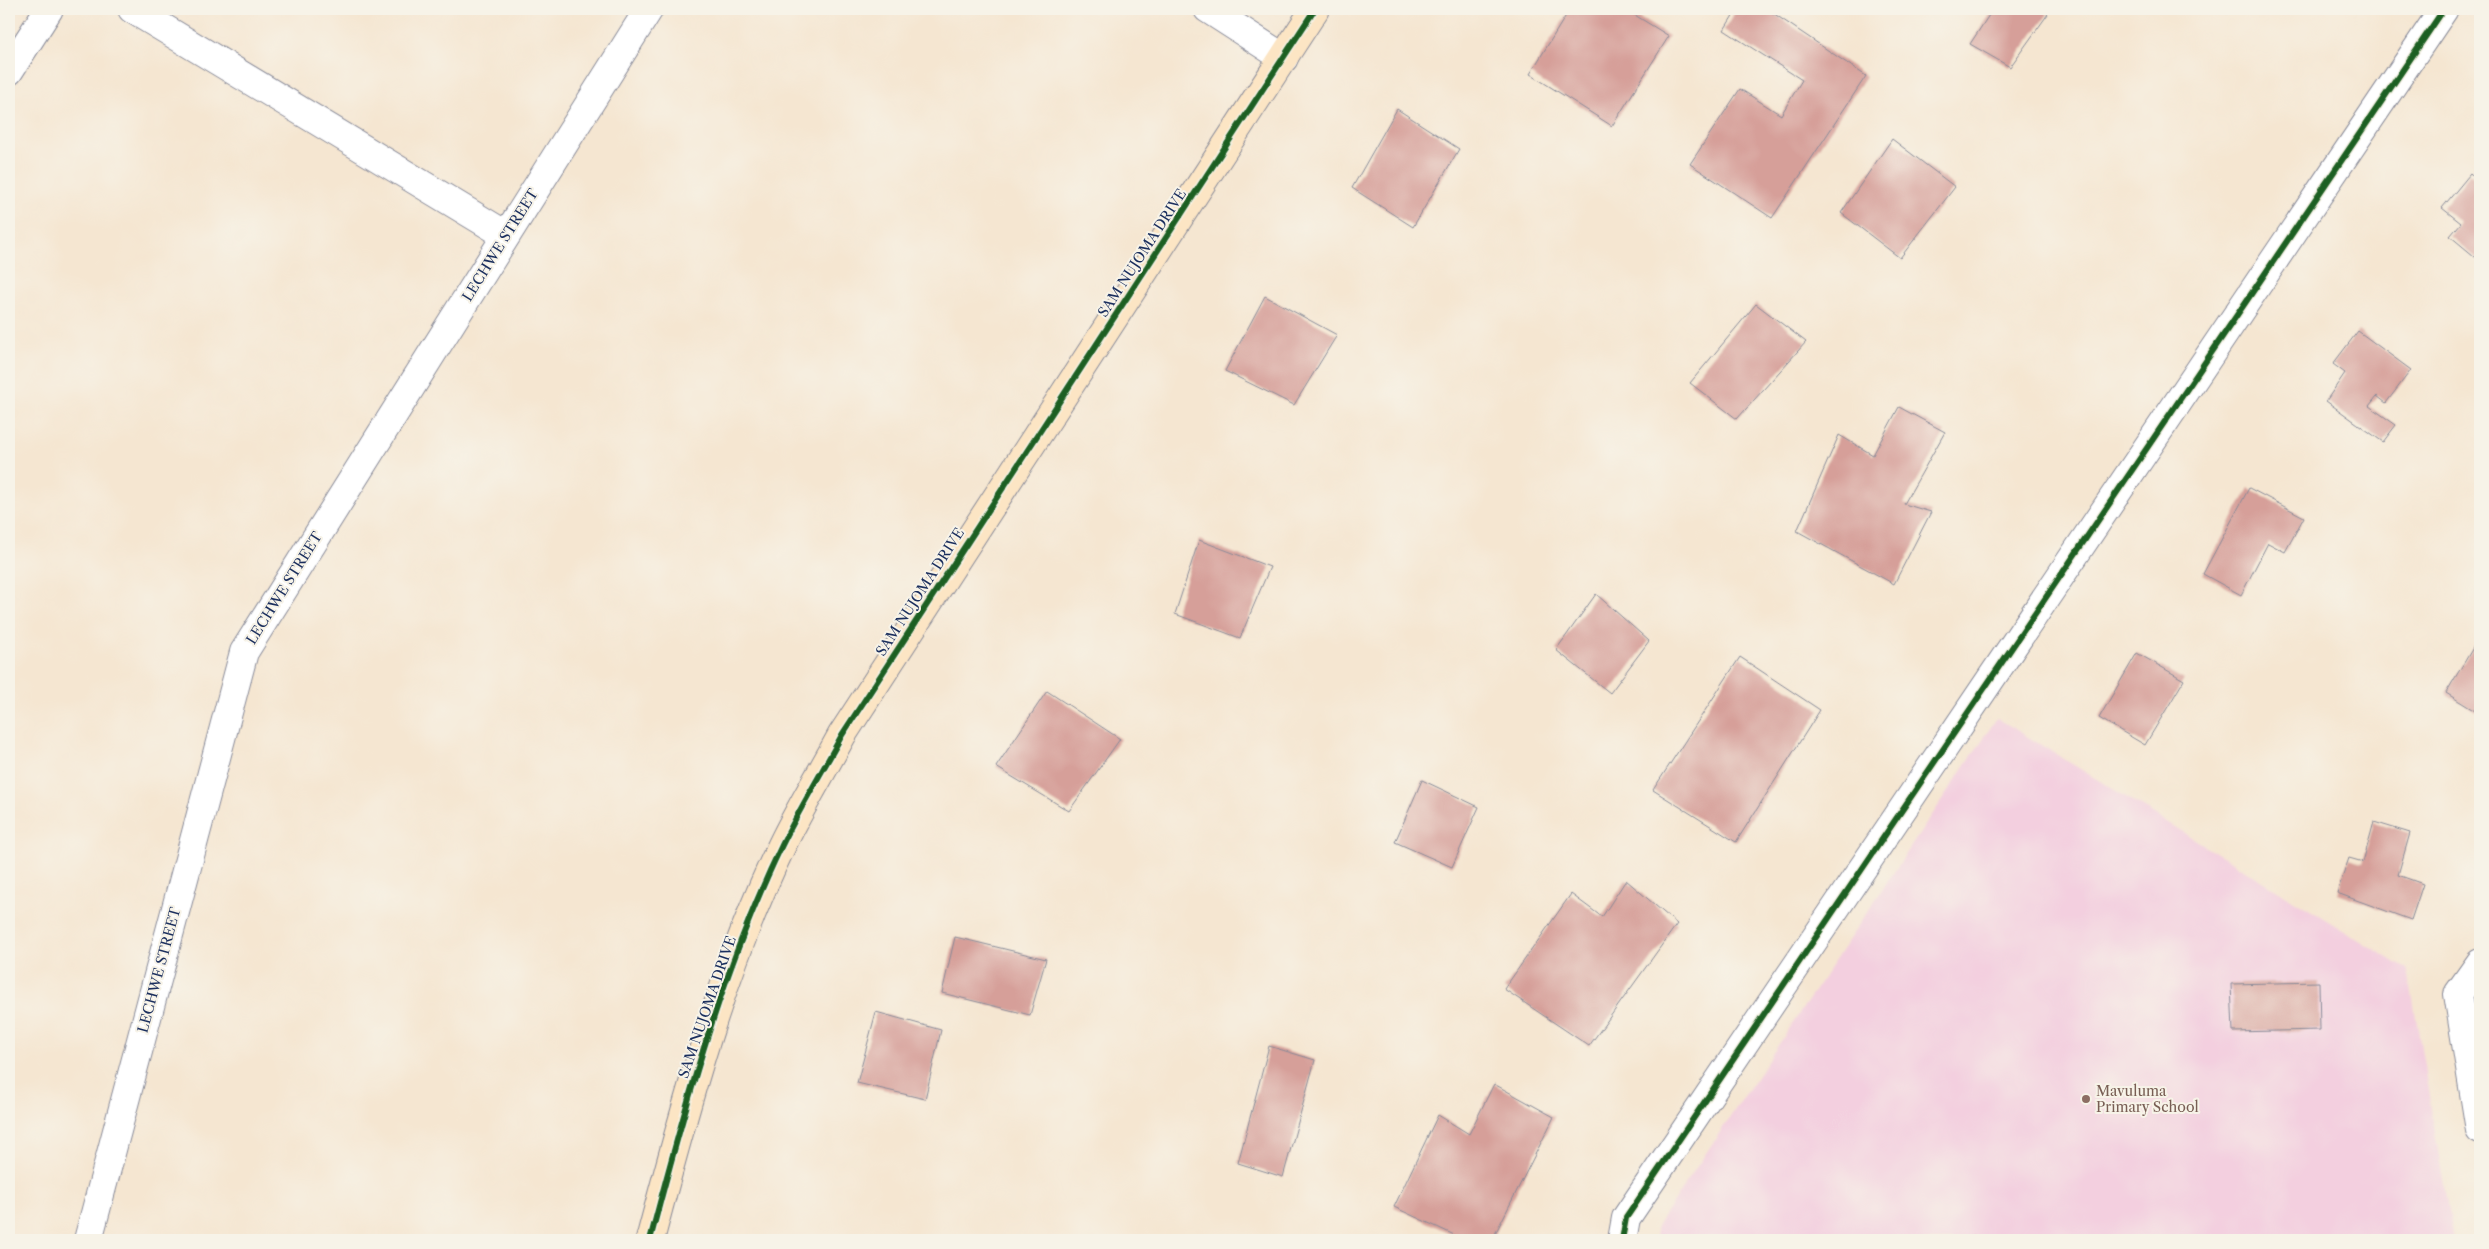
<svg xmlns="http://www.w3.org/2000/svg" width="2489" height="1249" viewBox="0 0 2489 1249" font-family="'Libre Caslon Text',serif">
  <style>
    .built { fill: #f3cfdf }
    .building { fill: #d69f99 }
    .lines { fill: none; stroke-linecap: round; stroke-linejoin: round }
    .street-casing { stroke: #888a98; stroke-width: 30 }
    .secondary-casing { stroke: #888a98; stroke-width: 30 }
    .street { stroke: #fff; stroke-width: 28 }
    .secondary { stroke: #fce5c4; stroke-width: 28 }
    .cycleway-casing { stroke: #f7f3e8; stroke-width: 9 }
    .cycleway { stroke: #1b5e20; stroke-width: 6 }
    .education-dot { fill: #8d6e63; stroke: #f7f3e8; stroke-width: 2 }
    .labels { text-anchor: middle; stroke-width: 4; stroke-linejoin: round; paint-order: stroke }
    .street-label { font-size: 14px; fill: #1b2f5e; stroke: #f7f3e8 }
    .education-label { font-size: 14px; fill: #785e54; stroke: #f7f3e8; text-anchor: start }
  </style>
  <rect width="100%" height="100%" fill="#f7f3e8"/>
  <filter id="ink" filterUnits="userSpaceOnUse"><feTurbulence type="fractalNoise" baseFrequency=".02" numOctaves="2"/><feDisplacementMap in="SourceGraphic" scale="10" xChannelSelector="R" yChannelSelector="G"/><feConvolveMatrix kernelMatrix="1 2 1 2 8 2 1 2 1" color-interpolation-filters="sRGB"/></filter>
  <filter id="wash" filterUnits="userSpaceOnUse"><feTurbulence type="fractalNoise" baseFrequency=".0096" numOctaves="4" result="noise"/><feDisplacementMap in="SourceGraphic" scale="20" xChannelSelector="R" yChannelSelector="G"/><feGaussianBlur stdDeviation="1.12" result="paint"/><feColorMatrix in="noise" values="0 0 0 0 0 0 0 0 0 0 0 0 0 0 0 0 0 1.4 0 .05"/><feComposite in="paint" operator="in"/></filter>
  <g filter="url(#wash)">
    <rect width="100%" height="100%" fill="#f5e6d1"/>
    <!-- built -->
    <path class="built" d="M 1997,718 L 2408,970 L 2453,1240 L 1657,1240 L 1656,1228 Z"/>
    <g id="blocks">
      <!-- building -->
      <path class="building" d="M 1570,9 L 1625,9 L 1669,36 L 1612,126 L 1530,74 Z
        M 1737,9 L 1767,9 L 1866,76 L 1772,218 L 1690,164 L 1740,89 L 1781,115 L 1802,80 L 1724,30 Z
        M 1993,9 L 2041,9 L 2048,14 L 2010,67 L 1970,44 Z
        M 1397,109 L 1459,149 L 1413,227 L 1352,188 Z
        M 1892,139 L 1955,187 L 1900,258 L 1841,213 Z
        M 2470,174 L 2480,183 L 2480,261 L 2450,236 L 2461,223 L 2442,208 Z
        M 1265,296 L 1337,335 L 1294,405 L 1225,371 Z
        M 1756,304 L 1806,342 L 1737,419 L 1690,383 Z
        M 2358,331 L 2411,370 L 2386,403 L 2377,396 L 2369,406 L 2396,425 L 2383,442 L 2326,401 L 2345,373 L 2333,364 Z
        M 1899,407 L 1945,432 L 1904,504 L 1931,512 L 1894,584 L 1797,531 L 1839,435 L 1873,455 Z
        M 2249,488 L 2304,517 L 2285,552 L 2268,543 L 2241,595 L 2203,574 Z
        M 1199,540 L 1270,567 L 1240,638 L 1175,614 Z
        M 1596,594 L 1649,641 L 1610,693 L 1556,650 Z
        M 2480,636 L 2480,714 L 2446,693 Z
        M 2137,653 L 2184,680 L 2145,745 L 2099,718 Z
        M 1740,657 L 1820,710 L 1736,842 L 1653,790 Z
        M 1047,691 L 1120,739 L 1069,811 L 996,767 Z
        M 1422,780 L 1479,807 L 1452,867 L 1395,842 Z
        M 2374,822 L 2410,833 L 2398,875 L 2423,884 L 2411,920 L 2337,893 L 2349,858 L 2363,862 Z
        M 1626,880 L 1677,924 L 1589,1046 L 1504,989 L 1571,894 L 1602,917 Z
        M 955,937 L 1046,959 L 1030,1015 L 942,993 Z
        M 2319,982 L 2320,1030 L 2233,1032 L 2231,984 Z
        M 876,1012 L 941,1030 L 925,1099 L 857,1083 Z
        M 1269,1046 L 1315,1060 L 1283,1177 L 1238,1163 Z
        M 1494,1084 L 1554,1117 L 1492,1240 L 1465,1240 L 1394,1207 L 1438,1115 L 1469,1134 Z
        M 1973,1237 L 1997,1239 L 1997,1240 L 1972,1240 Z"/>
    </g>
  </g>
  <g filter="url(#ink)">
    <use href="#blocks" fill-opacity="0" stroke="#888a98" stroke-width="1"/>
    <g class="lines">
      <defs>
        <path id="street" d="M 132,9 L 506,235
          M 1208,9 L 1284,58
          M 9,71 L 49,9
          M 2480,963 L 2458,994 L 2480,1130
          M 88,1240 L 244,652 L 649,9
          M 1622,1240 L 1626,1218 L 2444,9"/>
        <path id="secondary" d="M 650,1240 C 685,1107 722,969 782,845 C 800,808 822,772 842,735 L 1315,9"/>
      </defs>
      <!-- street casing -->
      <use href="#street" class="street-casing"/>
      <!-- secondary casing -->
      <use href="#secondary" class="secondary-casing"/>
      <!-- street -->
      <use href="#street" class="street"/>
      <!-- secondary -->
      <use href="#secondary" class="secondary"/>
      <defs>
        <path id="cycleway" d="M 650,1240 C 685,1107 722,969 782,845 C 800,808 822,772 842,735 L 1315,9
          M 1622,1240 L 1626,1218 L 2444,9"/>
      </defs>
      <!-- cycleway casing -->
      <use href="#cycleway" class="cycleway-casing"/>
      <!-- cycleway -->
      <use href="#cycleway" class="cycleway"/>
    </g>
  </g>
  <!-- markers -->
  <circle class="education-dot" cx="2086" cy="1099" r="5"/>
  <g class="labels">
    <!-- street labels -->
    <g class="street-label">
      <text transform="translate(500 245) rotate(-58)" y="5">LECHWE STREET</text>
      <text transform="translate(1142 253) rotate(-57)" y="5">SAM NUJOMA DRIVE</text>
      <text transform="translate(284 588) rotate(-58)" y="5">LECHWE STREET</text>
      <text transform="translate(920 592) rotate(-57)" y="5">SAM NUJOMA DRIVE</text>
      <text transform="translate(159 970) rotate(-75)" y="5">LECHWE STREET</text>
      <text transform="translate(707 1007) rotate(-71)" y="5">SAM NUJOMA DRIVE</text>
    </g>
    <!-- education labels -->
    <g class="education-label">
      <text x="2096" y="1096">Mavuluma<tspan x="2096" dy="16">Primary School</tspan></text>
    </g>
  </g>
  <!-- margin -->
  <rect width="2489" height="1249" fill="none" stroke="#f7f3e8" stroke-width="30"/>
</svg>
